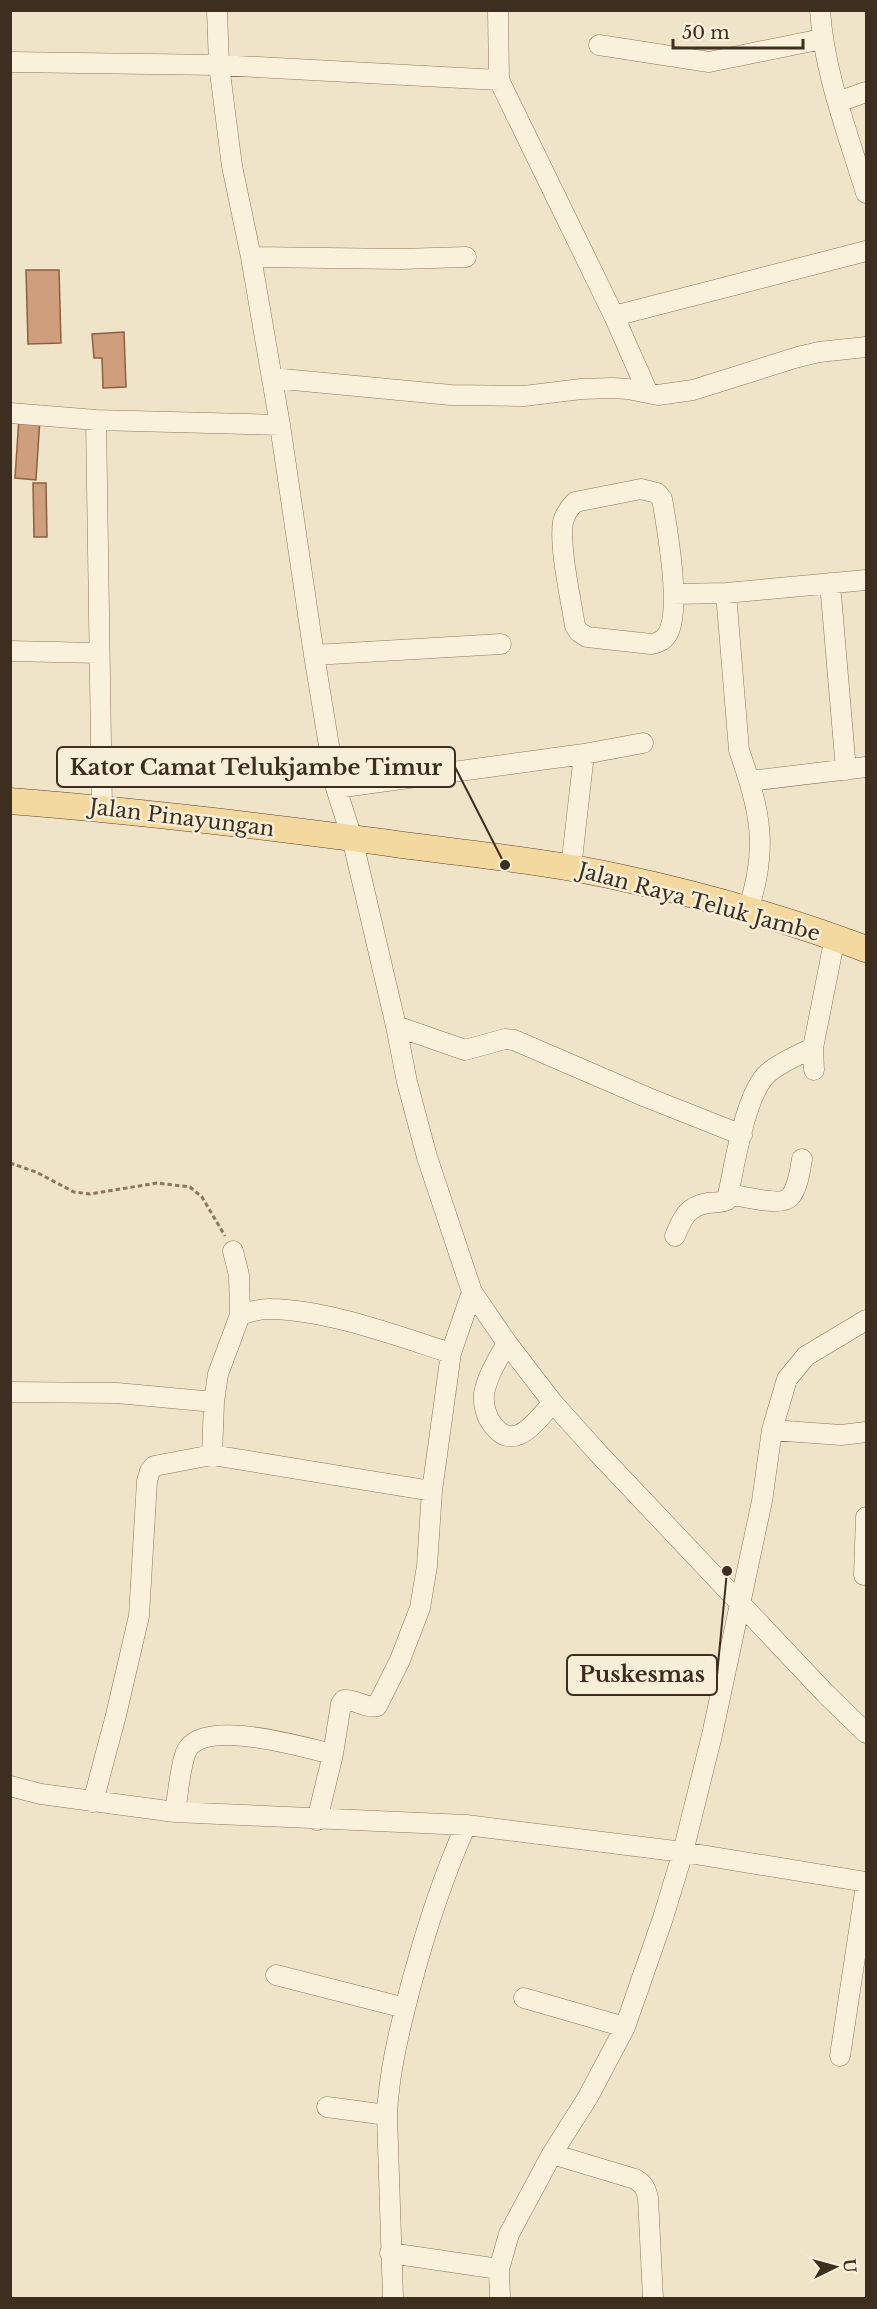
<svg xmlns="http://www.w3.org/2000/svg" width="877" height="2309" viewBox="0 0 877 2309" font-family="'Libre Baskerville',serif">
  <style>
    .building { fill: #cf9f7d; stroke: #8d5f41; stroke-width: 1.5 }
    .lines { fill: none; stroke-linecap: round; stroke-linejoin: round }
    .minor-casing { stroke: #8d765c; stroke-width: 21 }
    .major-casing { stroke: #5b4430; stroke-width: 27 }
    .path { stroke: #8d765c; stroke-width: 3; stroke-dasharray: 4.5 3; stroke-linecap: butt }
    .minor { stroke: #faf1dc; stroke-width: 20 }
    .major { stroke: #f3d9a0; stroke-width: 26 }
    .labels { text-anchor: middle; stroke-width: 5; stroke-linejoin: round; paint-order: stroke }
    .street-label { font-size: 21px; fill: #3d2e20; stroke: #f7eed8 }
    .leader { fill: none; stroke: #3d2e20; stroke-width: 2 }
    .callout-dot { fill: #3d2e20; stroke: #f7eed8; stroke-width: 2 }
    .callout { fill: #f7eed8; stroke: #3d2e20; stroke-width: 2 }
    .callout-label { font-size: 22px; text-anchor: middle; font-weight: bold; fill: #3d2e20 }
  </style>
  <rect width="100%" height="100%" fill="#f0e4c8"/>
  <!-- building -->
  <path class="building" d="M 26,270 L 59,270 L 61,343 L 28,344 Z
    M 124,332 L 126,387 L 103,388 L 102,358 L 94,358 L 92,334 Z
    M 19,417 L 40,418 L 36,480 L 15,478 Z
    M 33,483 L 46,483 L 47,537 L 34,537 Z"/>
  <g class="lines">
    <defs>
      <path id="minor" d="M 217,10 L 219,65 L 232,166 L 251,257 L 280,425 L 314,655 L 336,788 L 352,838 L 396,1026 L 407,1082 L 427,1157 L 472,1292 L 507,1343 L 553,1403 L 598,1453 L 825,1693 L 866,1733
        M 498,10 L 499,80 L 614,316 L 648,393
        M 820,10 C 824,73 848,134 866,193
        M 599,45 L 709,62 L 822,39
        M 10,62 L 219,65 L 499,80
        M 838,102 L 866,92
        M 251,257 L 401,259 L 466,257
        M 614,316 L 866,251
        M 272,378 L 451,395 L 524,396 L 581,389 L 612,388 L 628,389 L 658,395 L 693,390 L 798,357 L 819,352 L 866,347
        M 10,413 L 96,420 L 280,425
        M 96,420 L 102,808
        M 641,489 L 657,493 L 662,499 C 667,527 682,612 667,635 C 663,641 658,643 651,644 L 587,637 L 579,632 L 575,626 C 571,600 559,547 563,522 C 565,514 569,508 575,502 Z
        M 830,583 L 846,770
        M 726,593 L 739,750 C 760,811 769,847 748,910
        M 674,594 L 726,593 L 866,580
        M 10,651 L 98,653
        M 314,655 L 501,644
        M 750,781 L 866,767
        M 336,788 L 584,754 L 643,743
        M 571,868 L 584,754
        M 396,1026 L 465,1050 L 505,1039 L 514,1040 L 646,1097 L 742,1135
        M 814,1070 L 813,1048 L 835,937
        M 728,1194 C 742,1196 781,1207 790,1197 C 798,1188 800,1170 802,1159
        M 675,1236 C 682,1219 687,1206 708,1203 C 715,1202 721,1203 727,1200 C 734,1168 745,1093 768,1073 C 781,1062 798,1055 813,1048
        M 240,1315 C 250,1312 260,1308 271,1309 C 328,1310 397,1336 451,1353
        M 507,1343 C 498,1359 487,1376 484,1394 C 483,1404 486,1416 492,1424 C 515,1455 536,1420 553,1403
        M 10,1392 L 117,1393 L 214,1402
        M 772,1430 L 841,1435 L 866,1432
        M 212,1455 L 214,1402 L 218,1374 L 240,1315 L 239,1275 L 233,1251
        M 864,1575 L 866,1517
        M 10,1786 L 41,1794 L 175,1812 L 466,1825 L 683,1852 L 866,1882
        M 93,1802 L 116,1715 L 139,1616 L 147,1481 L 150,1471 L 154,1466 L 212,1455 L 432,1491
        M 175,1812 C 178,1796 180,1766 186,1752 C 202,1716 304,1748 333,1754
        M 317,1820 L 333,1754 L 341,1704 L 344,1700 C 356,1699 366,1709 377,1706 L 400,1660 L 420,1608 L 427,1566 L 432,1491 L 451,1353 L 472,1292
        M 276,1975 L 405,2008
        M 524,1998 L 625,2027
        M 840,2056 L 866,1885
        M 327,2107 L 387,2115
        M 552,2154 L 635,2179 C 644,2184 646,2189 648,2198 L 653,2298
        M 390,2253 L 499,2269
        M 393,2298 L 387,2115 C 389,2070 400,2028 411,1985 C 426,1929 442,1879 466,1825
        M 500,2298 L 499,2269 L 509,2234 L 552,2154 L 588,2097 L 625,2027 L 663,1918 L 683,1852 L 712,1735 L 762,1501 L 772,1430 L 787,1379 L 806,1356 L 866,1320"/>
      <path id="major" d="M 10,801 C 137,811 263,826 389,843 C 465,854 543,860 618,877 C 702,895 786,919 866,949"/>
    </defs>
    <!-- minor casing -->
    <use href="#minor" class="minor-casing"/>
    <!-- major casing -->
    <use href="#major" class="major-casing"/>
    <!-- path -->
    <path class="path" d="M 10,1163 L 36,1172 L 74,1192 L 90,1194 L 157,1183 L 190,1187 L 202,1197 L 225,1236"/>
    <!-- minor -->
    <use href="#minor" class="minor"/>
    <!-- major -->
    <use href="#major" class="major"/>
  </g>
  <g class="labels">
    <!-- street labels -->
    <g class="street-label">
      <text transform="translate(182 818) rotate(7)" y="7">Jalan Pinayungan</text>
      <text transform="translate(699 902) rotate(15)" y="7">Jalan Raya Teluk Jambe</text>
    </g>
  </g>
  <!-- callouts -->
  <path class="leader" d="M505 865L455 767M727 1571L717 1675"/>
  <g class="callout-dot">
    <circle cx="505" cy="865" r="6"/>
    <circle cx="727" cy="1571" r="6"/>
  </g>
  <g class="callout">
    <rect x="57" y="747" width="398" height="40" rx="6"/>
    <rect x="567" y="1655" width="150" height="40" rx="6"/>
  </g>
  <g class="callout-label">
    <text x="256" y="775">Kator Camat Telukjambe Timur</text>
    <text x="642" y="1682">Puskesmas</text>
  </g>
  <!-- border -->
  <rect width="877" height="2309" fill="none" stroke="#3d2e20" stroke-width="24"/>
  <!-- north arrow -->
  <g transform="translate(835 2267) rotate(85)" stroke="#f7eed8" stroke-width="4.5" paint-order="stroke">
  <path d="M0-4.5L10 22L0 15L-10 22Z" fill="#3d2e20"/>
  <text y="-9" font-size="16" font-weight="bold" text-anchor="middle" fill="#3d2e20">U</text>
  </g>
  <!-- scale -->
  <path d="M673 39v9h130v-9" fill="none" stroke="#3d2e20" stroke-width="3"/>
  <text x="682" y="39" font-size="18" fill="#3d2e20" stroke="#f7eed8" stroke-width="4.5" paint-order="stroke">50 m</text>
</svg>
